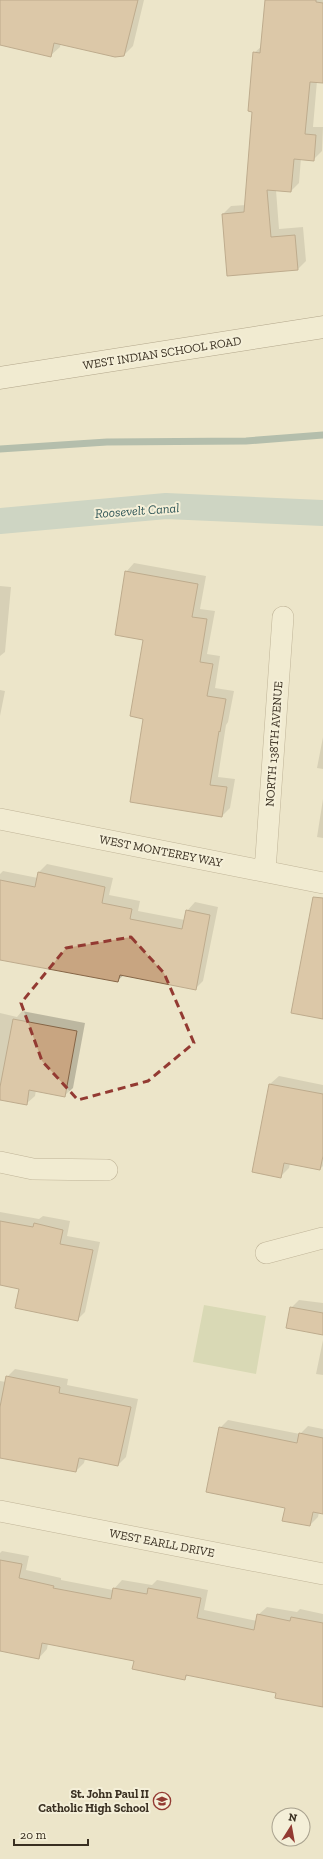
<svg xmlns="http://www.w3.org/2000/svg" width="323" height="1859" viewBox="0 0 323 1859" font-family="'Zilla Slab',serif">
  <style>
    .green { fill: #c1ca9d }
    .shadow { fill: #0003 }
    .lines { fill: none; stroke-linecap: round; stroke-linejoin: round }
    .stream { stroke: #708f8a; stroke-width: 7 }
    .canal { stroke: #a9c1bc; stroke-width: 26 }
    .building { fill: #c8a581; stroke: #856546 }
    .street-casing { stroke: #88785e; stroke-width: 22 }
    .secondary-casing { stroke: #6a5941; stroke-width: 23 }
    .street { stroke: #f7f2dc; stroke-width: 21 }
    .secondary { stroke: #f7f2dc; stroke-width: 22 }
    .marked { fill: none; stroke: #933a32; stroke-width: 3; stroke-dasharray: 8 5; stroke-linejoin: round }
    .labels { text-anchor: middle; stroke-width: 4; stroke-linejoin: round; paint-order: stroke }
    .street-label { font-size: 12px; fill: #392f21; stroke: #f4efd8 }
    .poi-label { font-size: 12px; font-weight: bold; fill: #392f21; stroke: #f4efd8; text-anchor: end }
    .water-label { font-size: 13px; font-style: italic; fill: #315758; stroke: #f4efd8 }
  </style>
  <rect width="100%" height="100%" fill="#ece5c9"/>
  <!-- green -->
  <path class="green" d="M 204,1305 L 266,1316 L 256,1374 L 193,1362 Z"/>
  <!-- shadow -->
  <path class="shadow" d="M 0,0 L 144,0 L 133,46 L 124,55 L 61,43 L 60,47 L 50,56 L 0,44 Z
    M 266,0 L 323,0 L 323,82 L 317,81 L 313,127 L 323,127 L 322,151 L 314,159 L 301,158 L 299,183 L 291,191 L 276,190 L 279,229 L 303,227 L 306,261 L 298,269 L 223,214 L 231,206 L 246,205 L 253,111 L 254,53 L 262,46 Z
    M 134,563 L 206,576 L 200,609 L 215,611 L 207,654 L 220,656 L 215,688 L 234,691 L 228,722 L 226,725 L 218,777 L 235,779 L 230,808 L 222,816 L 145,718 L 144,639 L 126,572 Z
    M 0,586 L 11,587 L 5,652 L 0,656 Z
    M 0,690 L 5,691 L 0,716 Z
    M 323,737 L 323,769 L 317,768 Z
    M 323,799 L 323,838 L 317,837 Z
    M 47,864 L 113,878 L 109,895 L 140,901 L 138,911 L 185,920 L 187,911 L 195,902 L 218,907 L 203,981 L 195,989 L 124,975 L 118,980 L 0,959 L 0,874 L 3,871 L 38,878 L 39,872 Z
    M 22,1011 L 85,1023 L 73,1088 L 64,1096 L 36,1090 L 35,1096 L 26,1104 L 0,1099 L 0,1013 L 17,1017 Z
    M 279,1076 L 323,1085 L 323,1166 L 320,1169 L 290,1163 L 289,1168 L 281,1176 L 253,1171 L 270,1084 Z
    M 0,1212 L 39,1219 L 43,1216 L 70,1221 L 67,1236 L 100,1242 L 85,1312 L 77,1320 L 21,1288 L 0,1284 Z
    M 299,1300 L 323,1303 L 323,1334 L 291,1308 Z
    M 323,1340 L 323,1375 L 316,1374 Z
    M 15,1369 L 68,1379 L 67,1385 L 138,1399 L 126,1457 L 118,1465 L 85,1459 L 84,1463 L 76,1471 L 0,1457 L 0,1381 L 6,1382 L 7,1377 Z
    M 228,1420 L 300,1434 L 308,1426 L 323,1429 L 323,1513 L 319,1512 L 318,1517 L 310,1525 L 286,1507 L 220,1428 Z
    M 2,1551 L 29,1556 L 26,1570 L 61,1578 L 61,1580 L 113,1590 L 122,1580 L 152,1585 L 157,1580 L 208,1590 L 204,1610 L 257,1621 L 258,1615 L 267,1607 L 297,1612 L 300,1609 L 323,1614 L 323,1706 L 277,1692 L 188,1675 L 184,1679 L 135,1660 L 48,1643 L 47,1649 L 39,1658 L 0,1650 L 0,1553 Z"/>
  <g class="lines">
    <!-- stream -->
    <path class="stream" d="M 0,449 L 107,442 L 246,441 L 323,435"/>
    <!-- canal -->
    <path class="canal" d="M 0,521 L 166,506 L 323,513"/>
  </g>
  <!-- building -->
  <path class="building" d="M 0,0 L 138,0 L 124,56 L 115,57 L 54,43 L 51,57 L 0,45 Z
    M 265,0 L 316,0 L 316,2 L 323,3 L 323,83 L 310,82 L 305,134 L 316,135 L 314,161 L 294,159 L 291,192 L 267,190 L 271,237 L 295,235 L 298,270 L 227,276 L 222,214 L 244,212 L 252,112 L 248,111 L 253,52 L 260,53 Z
    M 125,571 L 198,584 L 192,617 L 207,619 L 200,662 L 213,664 L 207,696 L 226,699 L 220,732 L 219,731 L 210,785 L 227,787 L 222,817 L 130,802 L 143,719 L 130,716 L 143,640 L 115,635 Z
    M 38,872 L 105,887 L 102,903 L 132,909 L 130,919 L 182,929 L 186,910 L 210,915 L 196,990 L 120,975 L 118,982 L 0,960 L 0,880 L 35,887 Z
    M 313,897 L 323,898 L 323,1019 L 291,1013 Z
    M 13,1019 L 77,1031 L 65,1097 L 29,1090 L 27,1105 L 0,1100 L 0,1087 Z
    M 269,1084 L 323,1094 L 323,1156 L 320,1170 L 284,1163 L 281,1178 L 252,1172 Z
    M 0,1221 L 33,1227 L 34,1223 L 63,1230 L 60,1244 L 93,1250 L 78,1321 L 15,1308 L 19,1289 L 0,1285 Z
    M 290,1307 L 323,1313 L 323,1335 L 286,1328 Z
    M 6,1376 L 60,1387 L 59,1393 L 131,1407 L 118,1466 L 79,1458 L 76,1472 L 0,1458 L 0,1407 Z
    M 219,1427 L 297,1443 L 299,1433 L 323,1438 L 323,1514 L 313,1512 L 310,1526 L 282,1521 L 285,1508 L 206,1492 Z
    M 0,1560 L 22,1564 L 19,1578 L 54,1586 L 53,1588 L 111,1599 L 113,1588 L 147,1594 L 148,1588 L 201,1598 L 197,1618 L 254,1630 L 257,1614 L 290,1621 L 291,1617 L 323,1623 L 323,1707 L 275,1698 L 276,1693 L 186,1675 L 185,1680 L 132,1669 L 134,1661 L 42,1643 L 39,1659 L 0,1651 Z"/>
  <g class="lines">
    <defs>
      <path id="street" d="M 0,819 L 323,883
        M 265,871 L 283,617
        M 0,1162 L 33,1169 L 107,1170
        M 266,1253 L 323,1238
        M 0,1511 L 323,1574"/>
      <path id="secondary" d="M 0,378 L 323,327"/>
    </defs>
    <!-- street casing -->
    <use href="#street" class="street-casing"/>
    <!-- secondary casing -->
    <use href="#secondary" class="secondary-casing"/>
    <!-- street -->
    <use href="#street" class="street"/>
    <!-- secondary -->
    <use href="#secondary" class="secondary"/>
  </g>
  <!-- marked area -->
  <path d="M0 0H323V1859H0ZM 131,937 L 164,973 L 194,1043 L 148,1081 L 78,1100 L 42,1061 L 21,1003 L 66,948 Z" fill="#ece5c9" fill-opacity=".55" fill-rule="evenodd"/>
  <path class="marked" d="M 131,937 L 164,973 L 194,1043 L 148,1081 L 78,1100 L 42,1061 L 21,1003 L 66,948 Z"/>
  <!-- icons -->
  <defs>
    <symbol id="school-ring" viewBox="-11 -11 22 22"><circle r="9.5" fill="#f4efd8" stroke="#933a32" stroke-width="1.5"/><path d="M0-5L7-2L0 1L-7-2ZM-4 1L0 2.5L4 1V4Q0 6-4 4Z" fill="#933a32"/></symbol>
  </defs>
  <g fill-rule="evenodd">
    <use href="#school-ring" x="152" y="1791" width="20" height="20"/>
  </g>
  <g class="labels">
    <!-- street labels -->
    <g class="street-label">
      <text transform="translate(162 353) rotate(-9)" y="4">WEST INDIAN SCHOOL ROAD</text>
      <text transform="translate(274 744) rotate(-86)" y="4">NORTH 138TH AVENUE</text>
      <text transform="translate(161 851) rotate(11)" y="4">WEST MONTEREY WAY</text>
      <text transform="translate(162 1543) rotate(11)" y="4">WEST EARLL DRIVE</text>
    </g>
    <!-- poi labels -->
    <g class="poi-label">
      <text x="149" y="1798">St. John Paul II<tspan x="149" dy="14">Catholic High School</tspan></text>
    </g>
    <!-- water labels -->
    <g class="water-label">
      <text transform="translate(137 510) rotate(-4)" y="5">Roosevelt Canal</text>
    </g>
  </g>
  <!-- north arrow -->
  <g transform="translate(291 1827) rotate(11)"><circle r="19" fill="#f4efd8" stroke="#a9a28f"/>
  <path d="M0-3L7 15L0 10L-7 15Z" fill="#933a32"/>
  <text y="-6" font-size="11" font-weight="bold" text-anchor="middle" fill="#392f21">N</text>
  </g>
  <!-- scale -->
  <path d="M14 1839v6h74v-6" fill="none" stroke="#392f21" stroke-width="2"/>
  <text x="20" y="1839" font-size="12" fill="#392f21" stroke="#f4efd8" stroke-width="3" paint-order="stroke">20 m</text>
</svg>
